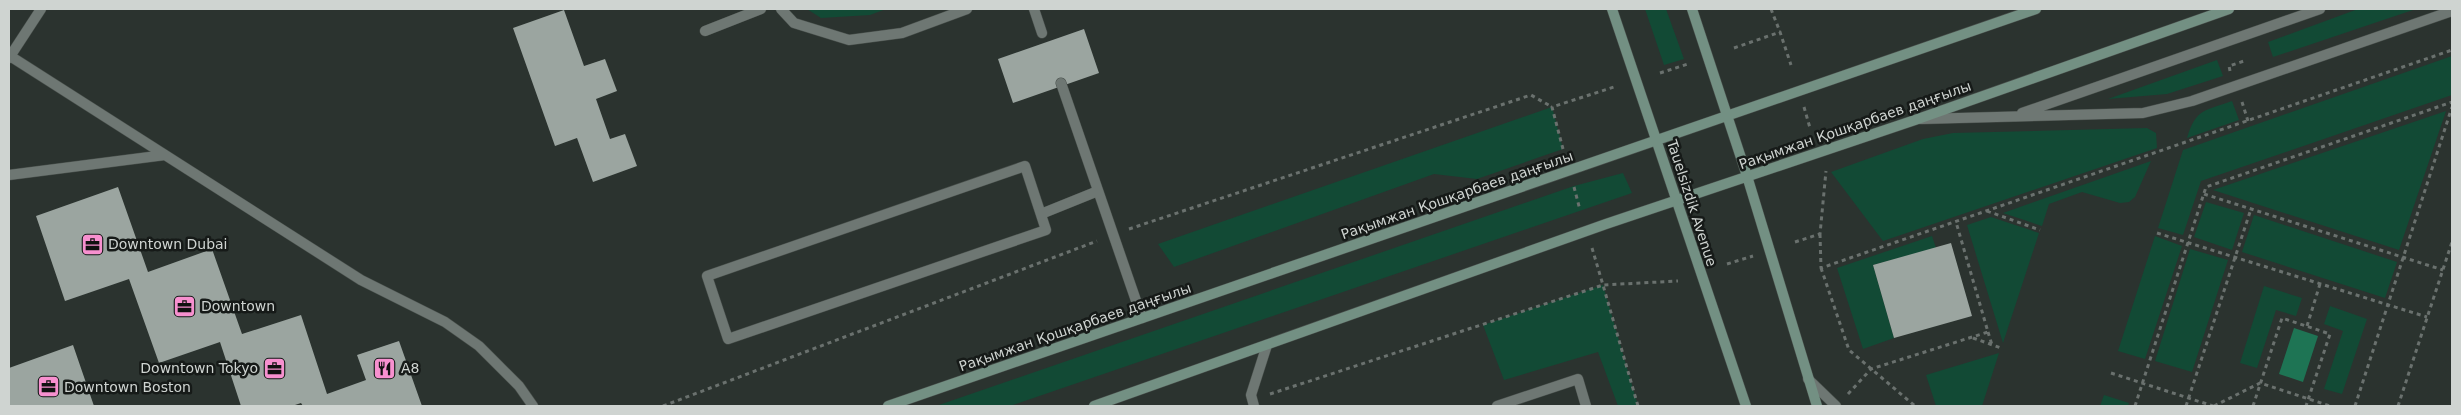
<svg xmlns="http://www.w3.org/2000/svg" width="2461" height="415" viewBox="0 0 2461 415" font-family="'DejaVu Sans',sans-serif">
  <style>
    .green { fill: #124a35 }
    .water { fill: #1e7454 }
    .building { fill: #9ba5a0 }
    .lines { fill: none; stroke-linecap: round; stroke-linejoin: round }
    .service-casing { stroke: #484f4b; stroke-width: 11 }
    .minor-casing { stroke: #484f4b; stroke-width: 11 }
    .secondary-casing { stroke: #484f4b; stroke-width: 11 }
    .path { stroke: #6a716e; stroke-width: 3; stroke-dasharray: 4 4; stroke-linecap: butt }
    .service { stroke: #6e7773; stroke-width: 10 }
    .minor { stroke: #6e7773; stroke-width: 10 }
    .secondary { stroke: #739083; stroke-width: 10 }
    .labels { text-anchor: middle; stroke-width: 5; stroke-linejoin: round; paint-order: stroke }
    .street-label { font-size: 14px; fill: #cfd4d1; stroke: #161a18 }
    .poi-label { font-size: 14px; fill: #cfd4d1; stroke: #161a18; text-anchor: start }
  </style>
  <rect width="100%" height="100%" fill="#2b332f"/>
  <!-- green -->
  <path class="green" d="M 807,9 L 886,9 L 870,15 L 821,18 Z
    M 1645,9 L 1666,9 L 1684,59 L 1664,65 Z
    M 2358,9 L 2416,9 L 2273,57 L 2268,42 Z
    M 2452,56 L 2452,95 L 2201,181 L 2183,235 L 2158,228 L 2183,150 Z
    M 2217,60 L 2223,76 L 2167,94 L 2108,99 Z
    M 2232,101 L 2239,120 L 2187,138 C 2196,108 2205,111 2232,101 Z
    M 1552,107 L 1563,149 L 1477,179 L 1434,174 L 1174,267 L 1158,244 Z
    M 2446,111 L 2399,250 L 2213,190 Z
    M 2147,128 L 2156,133 L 2157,148 L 1883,241 L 1831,172 L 1923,139 L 1953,133 Z
    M 2151,161 L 2135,197 L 2129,202 L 2120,203 L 2082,192 L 2049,204 L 2042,226 L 2003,213 Z
    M 1623,173 L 1632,193 L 1010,406 L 936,406 L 1574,186 Z
    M 2206,202 L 2244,213 L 2232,250 L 2194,237 Z
    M 2254,215 L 2397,262 L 2385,298 L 2242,252 Z
    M 1991,217 L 2039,233 L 2003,343 L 1967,225 Z
    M 1932,236 L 1936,248 L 1873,265 L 1894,338 L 1863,349 L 1837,268 Z
    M 2155,236 L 2182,246 L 2145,359 L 2118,351 Z
    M 2190,249 L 2228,260 L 2192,372 L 2155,361 Z
    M 1603,285 L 1638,406 L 1618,406 L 1598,352 L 1504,380 L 1483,325 Z
    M 2264,286 L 2302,298 L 2296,316 L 2276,310 L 2257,368 L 2240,363 Z
    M 2330,306 L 2367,319 L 2342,394 L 2324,389 L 2343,331 L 2324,324 Z
    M 1999,353 L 1982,406 L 1936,406 L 1926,375 Z
    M 2104,395 L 2129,403 L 2128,406 L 2100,406 Z"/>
  <!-- water -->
  <path class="water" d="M 2294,328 L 2318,336 L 2303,382 L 2279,374 Z"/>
  <!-- building -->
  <path class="building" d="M 564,10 L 584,66 L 605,59 L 617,91 L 596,99 L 610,139 L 625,134 L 637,166 L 593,182 L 577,138 L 555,146 L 513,28 Z
    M 1084,29 L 1099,73 L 1013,103 L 998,59 Z
    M 118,187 L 148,272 L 212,249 L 242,334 L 301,315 L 327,394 L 366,380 L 357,355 L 399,341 L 422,406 L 303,406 L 301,403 L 292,406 L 241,406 L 220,342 L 159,363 L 129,279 L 65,301 L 36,216 Z
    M 1951,243 L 1972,316 L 1894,338 L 1873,265 Z
    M 73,345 L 94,406 L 9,406 L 9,368 Z"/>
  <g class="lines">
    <defs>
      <path id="service" d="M 781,9 L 794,23 L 849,40 L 902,33 L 967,9
        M 1034,9 L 1042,33
        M 705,31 L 761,9
        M 10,56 L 361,280 L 445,322 L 479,346 L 519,386 L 533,406
        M 1061,83 L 1142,318
        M 2022,113 L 2320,9
        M 1921,119 L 2143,113 L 2192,101 L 2452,11
        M 1025,166 L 1046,230 L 728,339 L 707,276 Z
        M 9,175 L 165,155
        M 1041,214 L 1098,191
        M 1808,379 L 1836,406
        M 1254,406 L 1251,395 L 1267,345
        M 1497,406 L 1578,379 L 1586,406"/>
      <path id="minor" d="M 9,58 L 41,9"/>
      <path id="secondary" d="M 1612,9 L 1746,406
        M 1692,9 L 1747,176 L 1817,406
        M 888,406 L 2036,9
        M 1094,406 L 1606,224 L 1915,120 L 2229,9"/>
    </defs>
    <!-- service casing -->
    <use href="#service" class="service-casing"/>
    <!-- minor casing -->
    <use href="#minor" class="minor-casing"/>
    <!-- secondary casing -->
    <use href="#secondary" class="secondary-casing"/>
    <!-- path -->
    <path class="path" d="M 1771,9 L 1780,32
      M 1734,48 L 1780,32 L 1791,65
      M 2230,71 L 2229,66 L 2244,61
      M 1660,73 L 1688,64
      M 2242,102 L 2248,121
      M 1804,107 L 1810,128
      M 1563,149 L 1552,107 L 1614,87
      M 1574,187 L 1580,210
      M 2204,194 L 2443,270
      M 1987,211 L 2040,230
      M 1129,229 L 1531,95 L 1552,107
      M 2157,233 L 2427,317
      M 1820,234 L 1821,268 L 2452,50
      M 1795,242 L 1820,234 L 1826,171
      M 1592,248 L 1603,285 L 1678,281
      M 1727,264 L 1753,256
      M 1821,268 L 1849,350 L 1915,406
      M 2307,326 L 2320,284
      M 1988,332 L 1992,345
      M 1973,338 L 2001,348
      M 2111,373 L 2213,406
      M 1270,394 L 1603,285 L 1638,406
      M 1848,394 L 1871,369 L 1988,332 L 1956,222
      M 663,406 L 1097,241
      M 2135,406 L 2206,187 L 2452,102
      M 2186,406 L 2251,209
      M 2214,406 L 2260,383 L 2330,406
      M 2253,406 L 2282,318 L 2330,334 L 2306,406
      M 2355,406 L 2452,107
      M 2398,406 L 2452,242"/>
    <!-- service -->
    <use href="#service" class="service"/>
    <!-- minor -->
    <use href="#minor" class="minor"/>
    <!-- secondary -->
    <use href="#secondary" class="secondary"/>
  </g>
  <!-- icons -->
  <defs>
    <symbol id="office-square" viewBox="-11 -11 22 22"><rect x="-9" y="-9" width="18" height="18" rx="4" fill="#f790cf" stroke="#161a18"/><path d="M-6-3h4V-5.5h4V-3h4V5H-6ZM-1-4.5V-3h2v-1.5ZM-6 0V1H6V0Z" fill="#111"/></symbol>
    <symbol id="restaurant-square" viewBox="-11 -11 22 22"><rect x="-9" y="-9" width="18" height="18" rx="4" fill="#f790cf" stroke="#161a18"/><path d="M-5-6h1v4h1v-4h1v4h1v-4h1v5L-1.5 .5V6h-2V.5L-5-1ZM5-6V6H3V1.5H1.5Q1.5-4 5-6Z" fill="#111"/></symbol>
  </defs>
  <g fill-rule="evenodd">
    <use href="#office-square" x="80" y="232" width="25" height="25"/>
    <use href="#office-square" x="172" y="294" width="25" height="25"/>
    <use href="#office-square" x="262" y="356" width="25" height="25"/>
    <use href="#restaurant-square" x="372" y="356" width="25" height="25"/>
    <use href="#office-square" x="36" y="374" width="25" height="25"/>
  </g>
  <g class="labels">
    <!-- street labels -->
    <g class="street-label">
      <text transform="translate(1855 125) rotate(-19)" y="5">Рақымжан Қошқарбаев даңғылы</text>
      <text transform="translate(1457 195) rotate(-19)" y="5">Рақымжан Қошқарбаев даңғылы</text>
      <text transform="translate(1692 203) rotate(72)" y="5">Tauelsizdik Avenue</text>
      <text transform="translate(1075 327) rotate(-19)" y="5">Рақымжан Қошқарбаев даңғылы</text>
    </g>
    <!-- poi labels -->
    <g class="poi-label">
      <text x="108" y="249">Downtown Dubai</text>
      <text x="201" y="311">Downtown</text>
      <text x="258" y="373" text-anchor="end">Downtown Tokyo</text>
      <text x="401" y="373">А8</text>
      <text x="64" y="392">Downtown Boston</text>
    </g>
  </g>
  <!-- border -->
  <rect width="2461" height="415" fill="none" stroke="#cfd4d1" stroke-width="20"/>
</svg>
